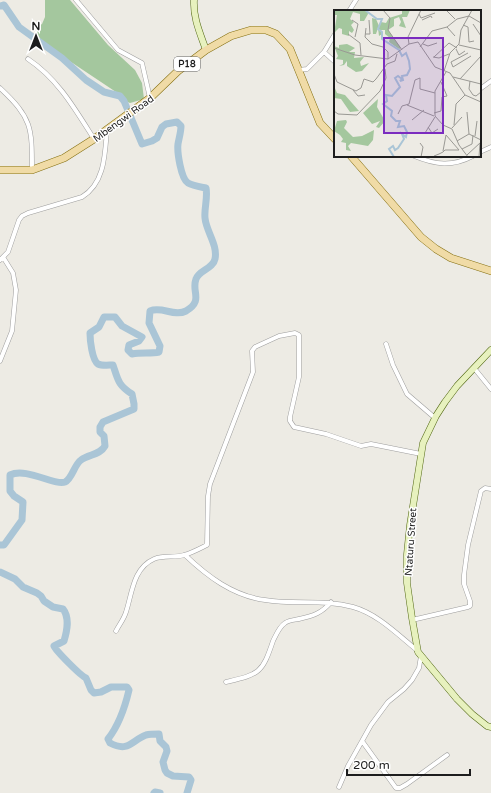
<svg xmlns="http://www.w3.org/2000/svg" width="491" height="793" viewBox="0 0 491 793" font-family="'Varela Round',sans-serif">
  <style>
    .forest { fill: #a4c79e }
    .lines { fill: none; stroke-linecap: round; stroke-linejoin: round }
    .river { stroke: #aac5d6; stroke-width: 7 }
    .street-casing { stroke: #9e9e9e; stroke-width: 5 }
    .secondary-casing { stroke: #516712; stroke-width: 7 }
    .primary-casing { stroke: #857012; stroke-width: 8 }
    .street { stroke: #fff; stroke-width: 4 }
    .secondary { stroke: #e7f1be; stroke-width: 6 }
    .primary { stroke: #f0dba6; stroke-width: 7 }
    .labels { text-anchor: middle; stroke-width: 3; stroke-linejoin: round; paint-order: stroke }
    .shield { fill: #fff; stroke: #616161; stroke-width: 1 }
    .shield-label { font-size: 9px; font-weight: bold; fill: #1d1d1d }
    .street-label { font-size: 10px; fill: #1d1d1d; stroke: #fff }
    .inset-river { fill: none; stroke: #aac5d6; stroke-width: 2 }
    .inset-road { fill: none; stroke: #9a9994; stroke-width: 1 }
    .view { fill: #7b2cbf; fill-opacity: 0.15; stroke: #7b2cbf; stroke-width: 2 }
    .inset-edge { fill: none; stroke: #1d1d1d; stroke-width: 2 }
  </style>
  <rect width="100%" height="100%" fill="#edebe4"/>
  <!-- forest -->
  <path class="forest" d="M 45,0 L 70,0 L 108,45 L 135,70 L 142,83 L 144,99 L 130,103 L 123,100 L 119,94 L 47,46 L 35,35 L 36,28 L 42,24 L 45,17 Z"/>
  <g class="lines">
    <!-- river -->
    <path class="river" d="M 0,6 L 4,5 L 19,27 L 62,58 L 86,80 L 104,92 L 120,96 L 124,101 L 142,144 L 152,141 L 157,138 L 162,127 L 166,124 L 177,122 L 181,126 C 181,132 179,138 178,144 C 177,152 181,179 188,183 C 193,186 201,187 206,188 C 208,198 204,208 205,218 C 206,231 218,245 215,259 C 213,269 199,270 196,279 C 191,292 204,300 186,311 C 174,317 162,306 150,311 L 149,323 L 160,346 L 159,352 C 151,354 141,352 132,354 L 128,350 L 129,345 L 139,341 L 142,337 L 122,326 L 115,317 L 104,317 L 99,327 L 90,333 C 90,340 92,360 98,364 C 102,366 109,365 113,365 C 118,380 118,385 132,394 L 134,404 L 134,409 L 103,422 L 100,427 L 100,432 L 104,436 L 105,446 C 100,455 89,454 81,460 C 74,465 72,479 65,482 C 55,486 26,467 10,475 L 10,491 L 14,496 L 23,502 L 22,520 L 4,545 L 0,545
      M 0,572 L 15,579 L 23,587 L 37,593 L 41,596 L 44,601 L 53,607 L 63,609 C 70,618 67,631 64,641 L 54,646 C 56,651 81,676 86,678 L 91,690 L 94,693 L 101,692 L 111,687 L 127,687 L 129,690 C 125,707 119,725 108,739 L 110,743 C 129,753 132,740 146,735 C 150,734 155,734 159,734 L 160,741 L 166,747 L 167,751 L 163,762 L 165,770 L 167,773 L 173,776 L 189,777 L 191,780 L 187,793
      M 154,793 L 155,792 L 160,793"/>
    <defs>
      <path id="street" d="M 76,0 L 118,50 L 142,63 L 150,98
        M 349,11 L 356,0
        M 324,52 L 335,62
        M 28,59 C 58,79 75,109 94,139
        M 299,70 L 307,69 L 324,52 L 335,34
        M 0,88 C 32,118 32,127 32,170
        M 480,89 L 491,81
        M 480,152 L 491,147
        M 414,156 C 436,165 452,167 473,156
        M 0,260 L 8,252 L 19,220 L 22,216 L 28,213 L 82,197 C 105,183 105,154 107,129
        M 386,344 L 393,365 L 407,394 L 435,418
        M 0,361 L 12,331 L 16,290 L 13,273 L 3,257
        M 474,368 L 491,389
        M 185,555 C 207,576 233,596 265,600 C 295,605 324,599 353,607 C 378,614 398,635 418,651
        M 412,620 L 468,607 L 470,606 L 470,601 L 464,584 L 464,575 L 468,545 L 481,491 L 485,488 L 491,489
        M 116,631 C 119,625 124,619 126,612 C 132,594 133,568 154,559 C 164,555 175,558 184,555 C 192,553 201,548 207,545 L 208,496 L 210,484 L 253,372 L 252,351 L 255,347 L 279,336 L 295,333 L 299,335 L 299,377 L 290,417 L 290,421 L 294,427 L 326,434 L 361,446 L 371,444 L 421,454
        M 226,682 C 259,674 262,674 273,641 C 276,635 279,627 285,623 C 289,620 294,620 299,619 C 313,616 322,613 331,602
        M 362,741 L 396,788 L 400,788 L 407,784 L 447,755
        M 339,787 L 348,766 L 371,725 L 388,702 L 404,689 L 412,680 L 419,668 L 421,656"/>
      <path id="secondary" d="M 194,0 C 193,18 200,33 206,50
        M 491,350 L 457,386 L 445,402 L 436,416 L 423,443 L 410,525 L 407,554 L 407,583 L 412,618 L 418,652 L 457,699 L 472,714 L 487,726 L 491,727"/>
      <path id="primary" d="M 351,156 L 421,237 L 436,249 L 451,258 L 491,271
        M 0,170 L 32,170 L 64,158 L 94,139 L 150,98 L 178,71 L 206,50 L 231,36 L 251,30 L 266,30 L 276,34 L 290,49 L 320,123 L 335,139"/>
    </defs>
    <!-- street casing -->
    <use href="#street" class="street-casing"/>
    <!-- secondary casing -->
    <use href="#secondary" class="secondary-casing"/>
    <!-- primary casing -->
    <use href="#primary" class="primary-casing"/>
    <!-- street -->
    <use href="#street" class="street"/>
    <!-- secondary -->
    <use href="#secondary" class="secondary"/>
    <!-- primary -->
    <use href="#primary" class="primary"/>
  </g>
  <g class="labels">
    <!-- shield labels -->
    <rect class="shield" x="174" y="57" width="26" height="14" rx="3"/>
    <g class="shield-label">
      <text x="187" y="67">P18</text>
    </g>
    <!-- street labels -->
    <g class="street-label">
      <text transform="translate(123 118) rotate(-36)" y="4">Mbengwi Road</text>
      <text transform="translate(410 542) rotate(-86)" y="4">Ntaturu Street</text>
    </g>
  </g>
  <!-- overview -->
  <g transform="translate(334 10)">
    <rect width="147" height="147" fill="#edebe4"/>
    <path d="M 0,0 L 33,0 L 34,4 L 30,11 L 26,11 L 26,4 L 19,2 L 16,9 L 20,12 L 17,15 L 20,20 L 18,23 L 15,21 L 15,26 L 8,24 L 8,19 L 5,18 L 0,23 L 3,5 L 0,5 ZM 68,0 L 76,0 L 73,7 L 68,7 L 72,18 L 65,16 L 67,12 L 65,7 L 60,9 L 60,16 L 54,20 L 67,38 L 65,39 L 55,32 L 56,28 L 51,24 L 51,20 L 47,20 L 48,24 L 45,26 L 44,18 L 42,24 L 39,24 L 38,8 L 42,9 L 45,16 L 47,12 L 52,13 L 55,8 L 68,4 ZM 13,34 L 21,38 L 15,42 L 21,42 L 20,48 L 30,47 L 26,52 L 27,56 L 35,53 L 28,61 L 22,62 L 13,56 L 13,51 L 10,55 L 5,56 L 9,54 L 9,50 L 2,49 L 4,46 L 0,36 L 5,38 L 5,35 ZM 0,76 L 3,83 L 11,85 L 25,101 L 16,102 L 7,89 L 0,88 ZM 44,89 L 43,97 L 51,111 L 45,118 L 42,117 L 46,111 L 38,114 L 29,103 ZM 12,110 L 13,112 L 10,118 L 19,127 L 28,126 L 40,120 L 39,130 L 34,136 L 17,133 L 14,136 L 17,141 L 12,140 L 12,133 L 7,132 L 9,129 L 6,125 L 0,121 L 3,111 Z" fill="#a4c79e"/>
    <path class="inset-river" d="M 31,0 L 43,9 L 48,9 L 44,19 L 48,22 L 48,29 L 65,40 L 68,46 L 72,43 L 75,51 L 76,59 L 73,65 L 68,66 L 69,70 L 66,71 L 68,69 L 64,66 L 61,68 L 66,77 L 58,86 L 52,85 L 53,91 L 49,94 L 58,101 L 57,106 L 62,111 L 66,111 L 64,117 L 70,116 L 73,122 L 72,127 L 68,124 L 70,129 L 64,138 L 61,140 L 59,136 L 55,139 L 60,147"/>
    <path class="inset-road" d="M 49,0 L 56,8 L 54,20 L 68,40M 112,0 L 121,9M 85,4 L 87,8 L 101,3M 18,10 L 24,14 L 21,27M 88,10 L 97,6 L 98,8M 139,14 L 147,26M 129,15 L 134,17 L 135,32 L 140,31M 113,17 L 121,26M 32,18 L 31,27 L 38,34 L 49,37 L 54,42 L 54,49M 14,24 L 26,33 L 27,45M 31,24 L 36,24 L 35,10M 75,34 L 74,27 L 87,0M 89,34 L 94,36 L 103,33M 125,35 L 147,40M 86,37 L 98,21 L 113,17 L 123,9 L 135,6 L 147,13M 0,38 L 21,45 L 54,49 L 75,34 L 84,32 L 101,57 L 116,63 L 131,85 L 147,92M 122,39 L 125,45 L 131,41M 99,47 L 105,48 L 115,44M 100,47 L 115,33 L 123,38M 117,52 L 119,57 L 137,46M 117,52 L 134,43M 110,61 L 116,43 L 125,34 L 127,20 L 138,0M 112,62 L 101,81 L 101,106 L 109,115 L 118,119 L 125,135 L 134,147M 0,64 L 3,72 L 22,81 L 27,78 L 30,69 L 39,72 L 42,69 L 53,54 L 61,51 L 63,44M 119,67 L 147,74M 126,69 L 147,46M 136,71 L 135,79 L 139,85 L 142,86 L 147,82M 19,80 L 24,86 L 31,85M 73,95 L 100,106M 0,101 L 4,104 L 23,105 L 46,81 L 52,68 L 51,59M 133,102 L 135,124M 100,103 L 107,101 L 108,87 L 113,86 L 107,72M 64,104 L 68,96 L 75,94 L 81,70 L 86,68 L 86,79 L 101,83M 78,110 L 90,100M 120,115 L 122,94 L 131,85M 94,117 L 98,123 L 104,119M 118,118 L 128,107M 91,123 L 101,107M 141,126 L 143,111M 123,131 L 135,124 L 147,130M 86,133 L 89,137 L 87,147M 128,139 L 138,134 L 139,125M 133,145 L 147,132M 99,147 L 100,146 L 105,144 L 109,142 L 111,140 L 125,140 L 112,125 L 109,141M 145,147 L 146,133"/>
    <path class="view" d="M 50,28 L 109,28 L 109,123 L 50,123 Z"/>
    <rect width="147" height="147" class="inset-edge"/>
  </g>
  <!-- north arrow -->
  <g transform="translate(36 36)" stroke="#ffffff" stroke-width="3" paint-order="stroke">
  <path d="M0-3L7 15L0 10L-7 15Z" fill="#1d1d1d"/>
  <text y="-6" font-size="11" font-weight="bold" text-anchor="middle" fill="#1d1d1d">N</text>
  </g>
  <!-- scale -->
  <path d="M347 769v6h123v-6" fill="none" stroke="#1d1d1d" stroke-width="2"/>
  <text x="353" y="769" font-size="12" fill="#1d1d1d" stroke="#ffffff" stroke-width="3" paint-order="stroke">200 m</text>
</svg>
